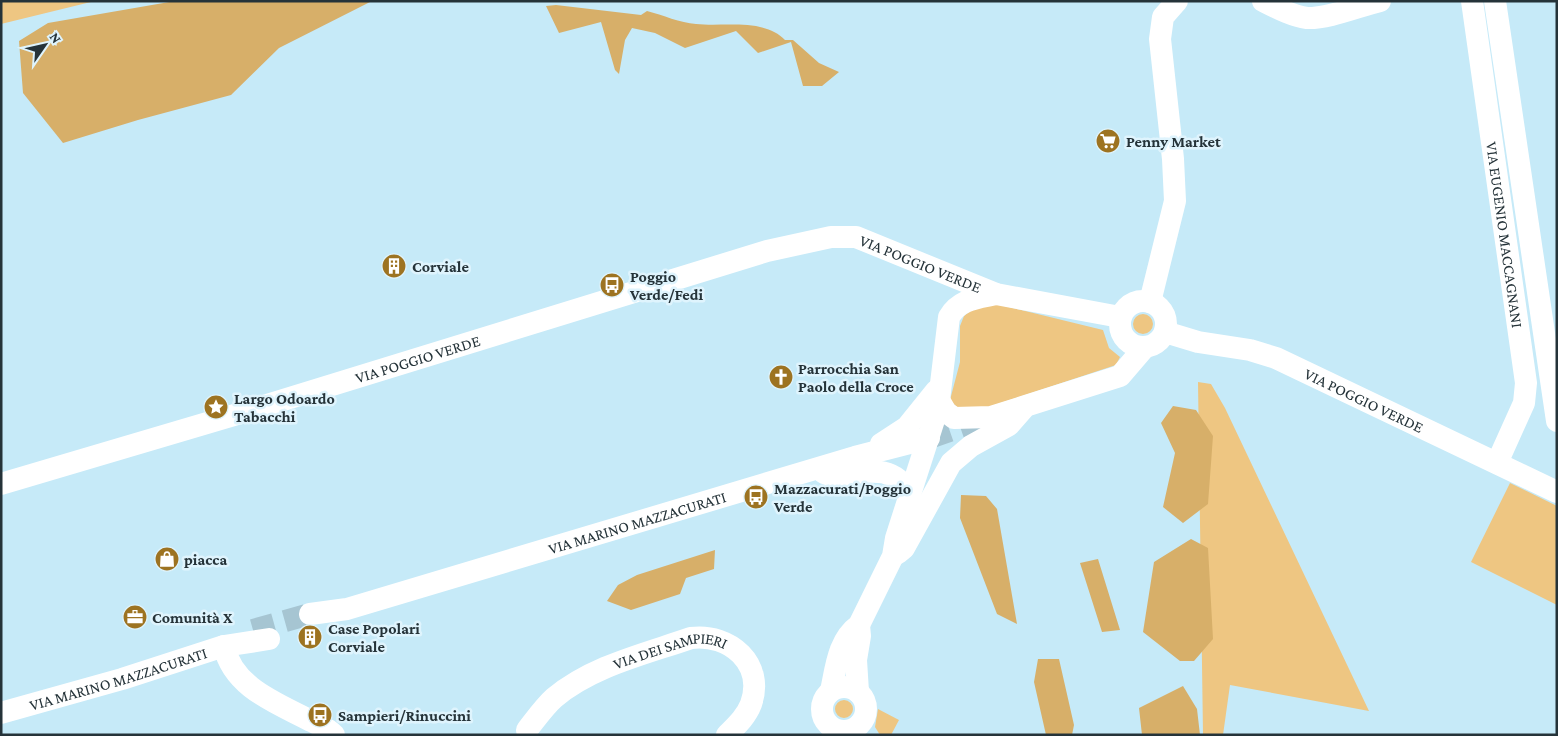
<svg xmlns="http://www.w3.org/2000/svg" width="1558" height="736" viewBox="0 0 1558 736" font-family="'Crimson Pro',serif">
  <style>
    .green { fill: #eec682 }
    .forest { fill: #d7af69 }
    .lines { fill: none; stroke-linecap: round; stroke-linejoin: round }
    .minor-tunnel { stroke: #a6c5d2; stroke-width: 22; stroke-dasharray: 22 11; stroke-linecap: butt }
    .minor { stroke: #fff; stroke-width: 22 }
    .labels { text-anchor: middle; stroke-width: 5; stroke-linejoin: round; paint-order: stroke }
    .poi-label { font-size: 16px; font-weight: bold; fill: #253339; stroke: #dff4fd; text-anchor: start }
    .street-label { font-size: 16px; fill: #253339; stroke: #dff4fd }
  </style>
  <rect width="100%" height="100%" fill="#c6eaf8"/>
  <!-- green -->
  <path class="green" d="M 1,1 L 95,1 L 1,24 Z
    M 992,303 L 1103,330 L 1109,348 L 1120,357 L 1116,365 L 964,415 L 950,400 L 960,362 L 960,326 L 964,316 L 973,309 Z
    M1133 324a10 10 0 1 1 20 0a10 10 0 1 1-20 0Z
    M 1198,382 L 1211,384 L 1225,408 L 1369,711 L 1230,685 L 1223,735 L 1203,735 Z
    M 1510,483 L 1557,506 L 1557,605 L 1471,562 Z
    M835 709a9 9 0 1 1 18 0a9 9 0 1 1-18 0Z
    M 878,709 L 899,720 L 891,735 L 880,735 L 875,727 Z"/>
  <!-- forest -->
  <path class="forest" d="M 175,1 L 372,1 L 279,48 L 231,95 L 138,120 L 63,143 L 23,93 L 19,41 L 48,23 Z
    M 556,5 L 641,15 L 647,11 C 663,15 680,23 696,24 C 723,27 765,18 785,40 L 793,40 L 819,63 L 839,72 L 822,86 L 803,86 L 791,42 L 758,53 L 736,31 L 685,48 L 655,33 L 632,28 L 625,40 L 619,74 L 615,70 L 601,22 L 559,33 L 546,6 Z
    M 1173,406 L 1196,410 L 1213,436 L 1208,504 L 1183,523 L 1163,507 L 1175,453 L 1161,423 Z
    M 961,495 L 986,496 L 997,509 L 1017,624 L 997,614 L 960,518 Z
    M 1191,539 L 1208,548 L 1213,639 L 1194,661 L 1180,661 L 1143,632 L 1154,562 Z
    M 715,550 L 714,569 L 686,578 L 680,594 L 631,610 L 607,601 L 618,585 L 637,575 Z
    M 1098,559 L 1120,630 L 1102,632 L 1080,563 Z
    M 1038,659 L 1059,659 L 1074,725 L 1072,735 L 1046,735 L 1034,682 Z
    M 1183,686 L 1197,709 L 1200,735 L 1142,735 L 1139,708 Z"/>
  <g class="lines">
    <!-- minor-tunnel -->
    <path class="minor-tunnel" d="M 929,438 L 984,419
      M 253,630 L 310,614"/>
    <!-- minor -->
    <g class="minor">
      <path d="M 1263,1 C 1277,8 1292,16 1307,18 C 1328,19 1359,6 1380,1"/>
      <path id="s1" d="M 1472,1 L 1526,383 L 1524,403 L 1497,463"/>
      <path d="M 1495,1 L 1557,421"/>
      <circle cx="1143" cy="324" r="23"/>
      <path d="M 1150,302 L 1175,201 L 1173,159 L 1160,39 L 1163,17 L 1177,1"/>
      <path id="s2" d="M 1165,332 L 1198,342 L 1250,350 L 1276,358 L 1557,492"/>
      <path d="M 939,400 L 946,412 L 954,418 L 991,417 L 1120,376 L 1144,348"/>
      <path d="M 881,444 L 907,427 L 936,391"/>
      <path d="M 824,473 L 832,476 C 864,473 893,461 910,495"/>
      <path id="s3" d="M 1,484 L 251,410 L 767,251 L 831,237 L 856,237 L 996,294 L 1120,317"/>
      <path d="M 898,553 L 904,548 L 951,463 L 971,446 L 1009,425 L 1023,409"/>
      <path id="s4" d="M 310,614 L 347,609 L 855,457 L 929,438"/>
      <path d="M 224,646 C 233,688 277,703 311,721 C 319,725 328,728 334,735"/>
      <circle cx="844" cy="709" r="22"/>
      <path d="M 831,691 C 836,668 838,640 859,625 L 893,556 L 896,538 L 934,420 L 939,400 L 949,317 C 959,299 978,298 996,294"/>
      <path d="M 858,692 L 856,660 L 860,636 L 859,625"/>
      <path id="s5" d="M 1,713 L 122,679 L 224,646 L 269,639"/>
      <path id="s6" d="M 527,730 C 535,720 544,707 554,698 C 592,666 645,654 691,638 C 730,633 765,664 751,704 C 746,717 736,726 727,735"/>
    </g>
  </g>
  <!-- icons -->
  <defs>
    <symbol id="supermarket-disc" viewBox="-11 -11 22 22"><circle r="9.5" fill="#9d7321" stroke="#dff4fd"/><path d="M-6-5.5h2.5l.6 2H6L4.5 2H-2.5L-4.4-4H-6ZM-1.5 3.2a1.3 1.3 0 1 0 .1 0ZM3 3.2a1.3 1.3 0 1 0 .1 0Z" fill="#fff"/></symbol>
    <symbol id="building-disc" viewBox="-11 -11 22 22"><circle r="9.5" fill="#9d7321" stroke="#dff4fd"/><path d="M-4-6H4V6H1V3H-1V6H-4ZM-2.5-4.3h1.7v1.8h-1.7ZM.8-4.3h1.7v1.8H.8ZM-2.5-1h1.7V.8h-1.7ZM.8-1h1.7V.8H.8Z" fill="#fff"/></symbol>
    <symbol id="bus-disc" viewBox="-11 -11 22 22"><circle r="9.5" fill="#9d7321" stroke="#dff4fd"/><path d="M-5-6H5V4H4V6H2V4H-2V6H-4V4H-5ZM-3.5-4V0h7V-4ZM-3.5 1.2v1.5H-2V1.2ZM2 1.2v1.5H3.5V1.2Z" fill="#fff"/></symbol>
    <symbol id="church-disc" viewBox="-11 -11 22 22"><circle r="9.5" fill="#9d7321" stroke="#dff4fd"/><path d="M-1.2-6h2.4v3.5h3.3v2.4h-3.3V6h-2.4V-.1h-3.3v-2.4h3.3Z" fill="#fff"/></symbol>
    <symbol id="sight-disc" viewBox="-11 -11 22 22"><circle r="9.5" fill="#9d7321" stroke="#dff4fd"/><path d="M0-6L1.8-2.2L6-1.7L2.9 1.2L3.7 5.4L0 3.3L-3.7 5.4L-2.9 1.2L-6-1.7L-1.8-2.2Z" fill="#fff"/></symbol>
    <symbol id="shop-disc" viewBox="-11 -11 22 22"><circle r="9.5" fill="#9d7321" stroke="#dff4fd"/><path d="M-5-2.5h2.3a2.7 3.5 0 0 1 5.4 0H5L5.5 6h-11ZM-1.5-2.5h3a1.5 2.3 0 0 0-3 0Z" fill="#fff"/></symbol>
    <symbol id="office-disc" viewBox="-11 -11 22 22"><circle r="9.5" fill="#9d7321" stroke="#dff4fd"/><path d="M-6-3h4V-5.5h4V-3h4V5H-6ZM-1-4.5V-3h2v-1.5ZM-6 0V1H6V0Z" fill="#fff"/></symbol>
  </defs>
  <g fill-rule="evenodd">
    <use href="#supermarket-disc" x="1094" y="127" width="28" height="28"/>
    <use href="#building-disc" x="380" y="252" width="28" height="28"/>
    <use href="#bus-disc" x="598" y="271" width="28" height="28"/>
    <use href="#church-disc" x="767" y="363" width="28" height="28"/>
    <use href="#sight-disc" x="202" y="393" width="28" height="28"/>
    <use href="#bus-disc" x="742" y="483" width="28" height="28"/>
    <use href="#shop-disc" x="153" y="545" width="28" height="28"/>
    <use href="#office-disc" x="121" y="603" width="28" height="28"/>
    <use href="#building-disc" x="296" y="623" width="28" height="28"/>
    <use href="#bus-disc" x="306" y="701" width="28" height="28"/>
  </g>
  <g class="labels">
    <!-- poi labels -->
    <g class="poi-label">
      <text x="1126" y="147">Penny Market</text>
      <text x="412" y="272">Corviale</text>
      <text x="630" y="282">Poggio<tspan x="630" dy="18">Verde/Fedi</tspan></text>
      <text x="798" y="374">Parrocchia San<tspan x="798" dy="18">Paolo della Croce</tspan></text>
      <text x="234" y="404">Largo Odoardo<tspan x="234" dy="18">Tabacchi</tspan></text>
      <text x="774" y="494">Mazzacurati/Poggio<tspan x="774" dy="18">Verde</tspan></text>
      <text x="184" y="565">piacca</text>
      <text x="152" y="623">Comunità X</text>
      <text x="328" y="634">Case Popolari<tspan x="328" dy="18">Corviale</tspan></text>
      <text x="338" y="721">Sampieri/Rinuccini</text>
    </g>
    <!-- street labels -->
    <g class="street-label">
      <text dy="6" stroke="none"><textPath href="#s1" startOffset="236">VIA EUGENIO MACCAGNANI</textPath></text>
      <text dy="6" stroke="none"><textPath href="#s3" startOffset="961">VIA POGGIO VERDE</textPath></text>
      <text dy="6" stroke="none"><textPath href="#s3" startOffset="435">VIA POGGIO VERDE</textPath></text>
      <text dy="6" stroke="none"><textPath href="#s2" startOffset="212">VIA POGGIO VERDE</textPath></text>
      <text dy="6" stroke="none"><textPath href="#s4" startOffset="340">VIA MARINO MAZZACURATI</textPath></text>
      <text dy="6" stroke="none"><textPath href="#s6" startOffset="170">VIA DEI SAMPIERI</textPath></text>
      <text dy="6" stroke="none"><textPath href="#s5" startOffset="122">VIA MARINO MAZZACURATI</textPath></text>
    </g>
  </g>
  <!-- border -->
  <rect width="1558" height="736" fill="none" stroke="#253339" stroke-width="5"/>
  <!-- north arrow -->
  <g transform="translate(45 45) rotate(56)" stroke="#dff4fd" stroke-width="4" paint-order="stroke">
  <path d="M0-4L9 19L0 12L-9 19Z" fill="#253339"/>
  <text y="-8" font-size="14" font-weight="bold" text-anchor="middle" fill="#253339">N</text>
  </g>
</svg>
